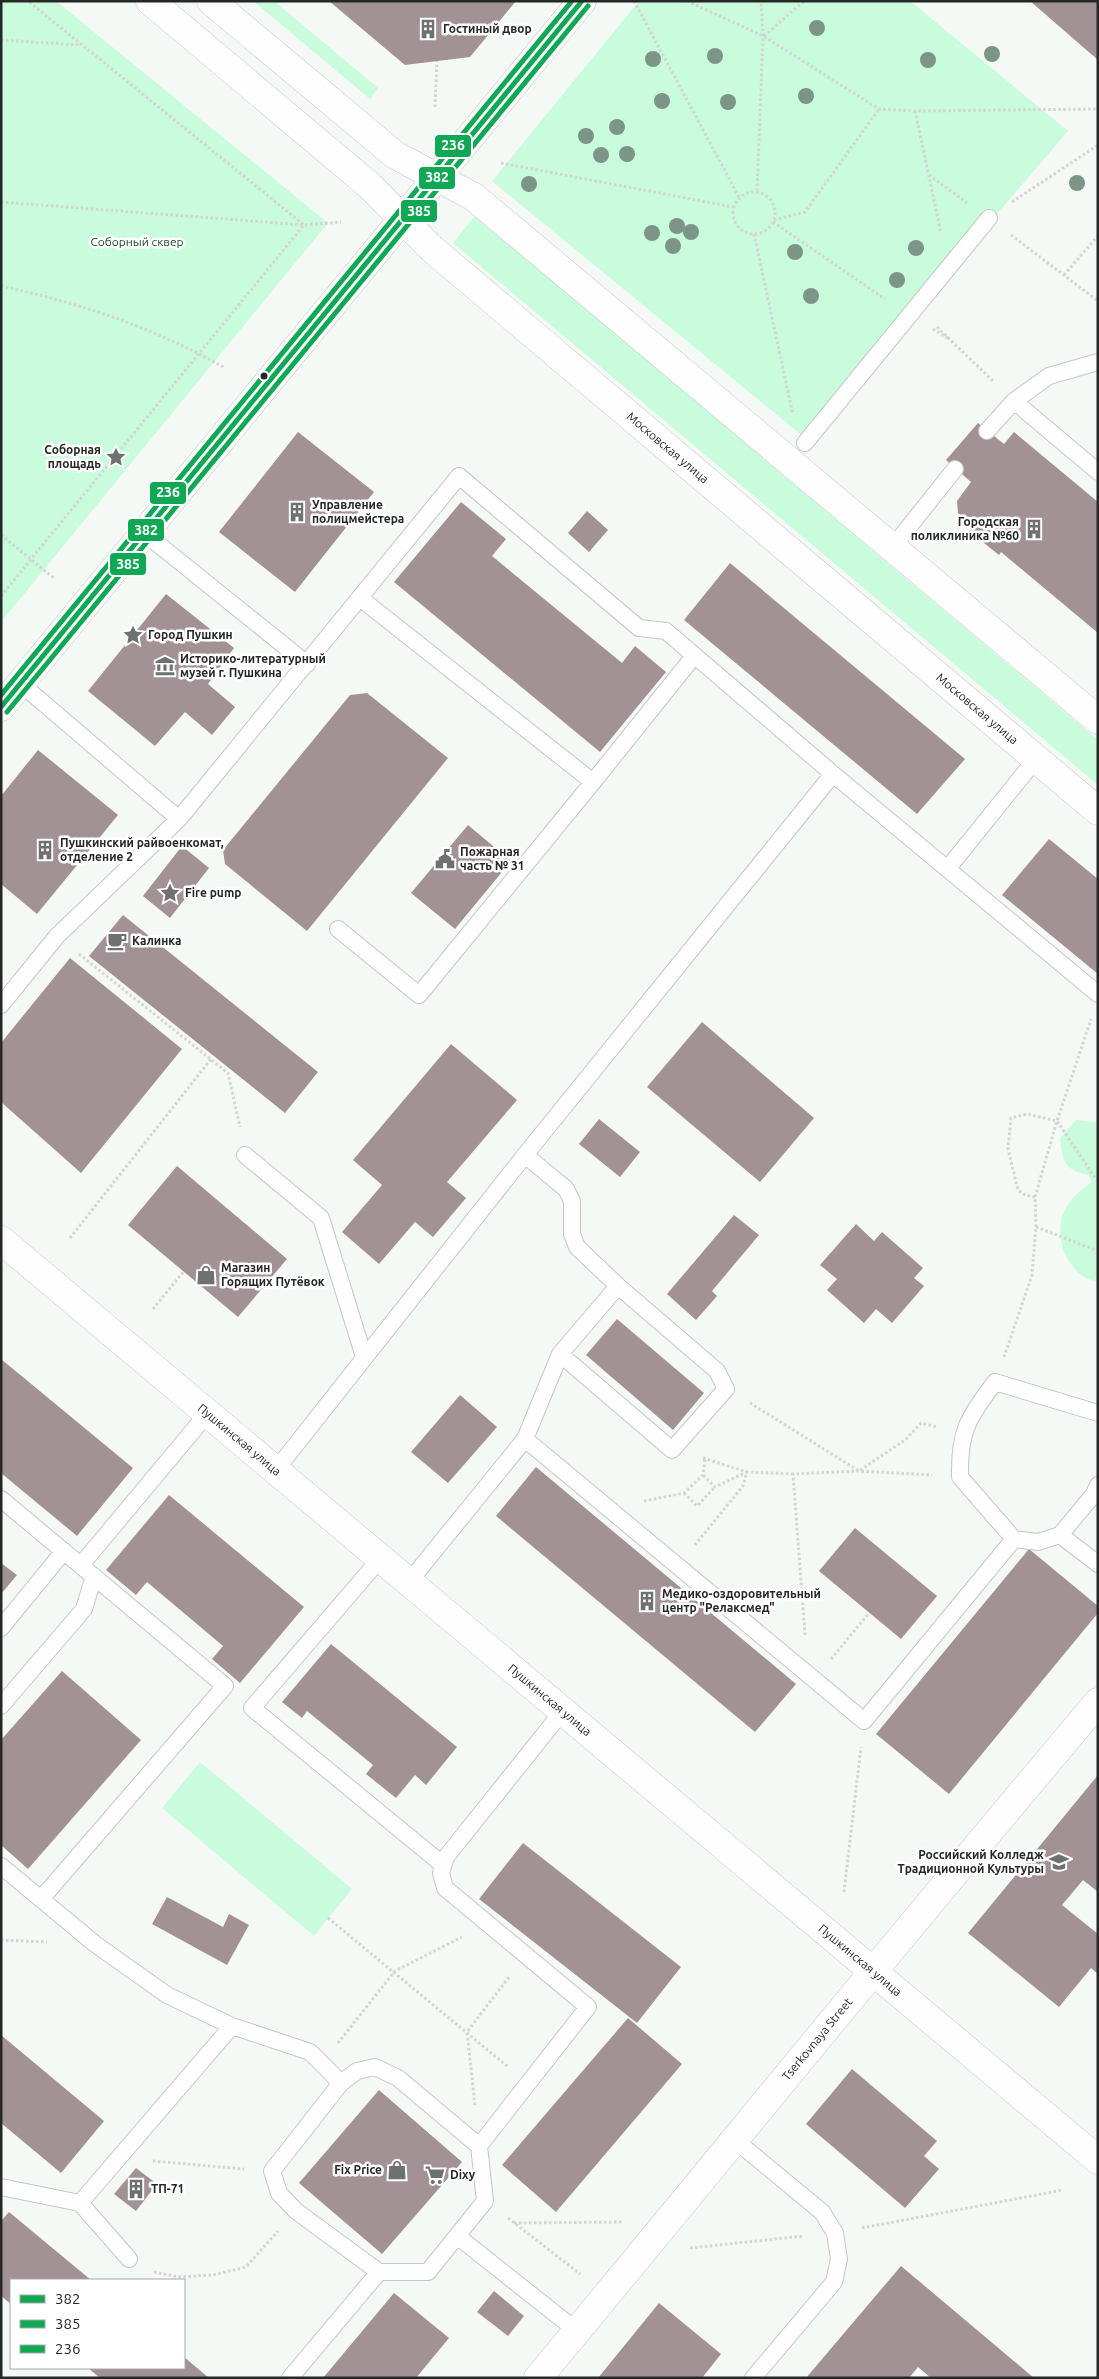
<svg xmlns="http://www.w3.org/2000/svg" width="1099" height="2379" viewBox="0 0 1099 2379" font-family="Ubuntu,sans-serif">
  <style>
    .green { fill: #c8fcdc }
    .building { fill: #a29295 }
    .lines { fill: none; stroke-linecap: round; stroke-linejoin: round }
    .service-casing { stroke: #c4c7c4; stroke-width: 18 }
    .minor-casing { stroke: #c4c7c4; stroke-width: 29 }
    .tertiary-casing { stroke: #c4c7c4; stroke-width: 29 }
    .path { stroke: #d4d4d4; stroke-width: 3; stroke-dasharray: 2.5 2.5; stroke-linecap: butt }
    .service { stroke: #fefefe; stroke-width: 16 }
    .minor { stroke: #fefefe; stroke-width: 28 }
    .tertiary { stroke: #fefefe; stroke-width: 28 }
    .bus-1-casing { stroke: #fff; stroke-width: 9 }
    .bus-2-casing { stroke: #fff; stroke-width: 9 }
    .bus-3-casing { stroke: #fff; stroke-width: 9 }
    .bus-1 { stroke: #10a855; stroke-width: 5 }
    .bus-2 { stroke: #10a855; stroke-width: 5 }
    .bus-3 { stroke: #10a855; stroke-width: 5 }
    .tree { fill: #7c9586 }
    .bus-dot { fill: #252826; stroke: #fff; stroke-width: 2 }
    .labels { text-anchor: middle; stroke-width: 5; stroke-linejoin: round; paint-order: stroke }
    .poi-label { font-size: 12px; font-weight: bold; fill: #252826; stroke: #fff; text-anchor: start }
    .park-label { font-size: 12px; fill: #19432b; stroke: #fff }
    .street-label { font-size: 12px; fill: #252826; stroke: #fff }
    .line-badge { stroke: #fff; stroke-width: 2 }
    .badge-label { font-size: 14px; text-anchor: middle; font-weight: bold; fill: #fff }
  </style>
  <rect width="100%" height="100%" fill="#f5f9f6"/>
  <!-- green -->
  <path class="green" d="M 1,1 L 56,1 L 328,223 L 1,622 Z
    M 253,1 L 274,1 L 378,88 L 370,99 Z
    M 639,1 L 910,1 L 1068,131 L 805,438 L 492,181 Z
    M 475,216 L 1098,740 L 1098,785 L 453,243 Z
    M 1076,1120 L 1098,1122 L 1098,1282 C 1069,1277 1052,1239 1064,1212 C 1070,1198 1080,1191 1092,1182 L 1088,1175 C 1063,1169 1063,1162 1060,1138 Z
    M 200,1762 L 352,1889 L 314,1936 L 162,1808 Z"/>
  <!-- building -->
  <path class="building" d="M 329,1 L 516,1 L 470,57 L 405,65 Z
    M 1030,1 L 1098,1 L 1098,60 Z
    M 978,423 L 1004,444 L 1014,432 L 1098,502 L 1098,633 L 1001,552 L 999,555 L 969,531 L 973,527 L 958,513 L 957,501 L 971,482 L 946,460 Z
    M 298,432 L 374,492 L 295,592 L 219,532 Z
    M 461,502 L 506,539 L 492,556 L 622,663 L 635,646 L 666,672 L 600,752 L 394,582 Z
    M 587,511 L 608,530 L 589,552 L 568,533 Z
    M 730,563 L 965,759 L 917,814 L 684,620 Z
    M 166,594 L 234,648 L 208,684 L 235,707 L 212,735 L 185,712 L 155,746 L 88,691 Z
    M 367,693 L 448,758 L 307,931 L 225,864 L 223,850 L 350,695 Z
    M 38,750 L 118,815 L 37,914 L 1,884 L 1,796 Z
    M 468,825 L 511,861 L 455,929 L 411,893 Z
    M 1049,839 L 1098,879 L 1098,974 L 1002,895 Z
    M 182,846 L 209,868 L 170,918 L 143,896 Z
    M 123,915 L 318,1072 L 285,1113 L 89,956 Z
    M 70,958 L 182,1049 L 81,1173 L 1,1102 L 1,1043 Z
    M 702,1022 L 814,1118 L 760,1182 L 647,1087 Z
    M 451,1044 L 517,1100 L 447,1182 L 466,1198 L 433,1237 L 415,1222 L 379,1264 L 342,1232 L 382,1185 L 353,1160 Z
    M 599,1119 L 640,1152 L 620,1177 L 579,1144 Z
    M 177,1166 L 287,1259 L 238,1317 L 128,1225 Z
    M 734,1215 L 759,1235 L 712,1291 L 717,1296 L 696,1320 L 667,1294 Z
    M 856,1224 L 874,1241 L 882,1232 L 923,1268 L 914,1278 L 924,1286 L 892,1323 L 876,1309 L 864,1323 L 827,1290 L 837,1279 L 820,1265 Z
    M 617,1319 L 704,1393 L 673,1430 L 586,1355 Z
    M 1,1359 L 133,1468 L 77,1536 L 1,1473 Z
    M 460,1395 L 497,1427 L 448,1483 L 411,1452 Z
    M 536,1467 L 796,1684 L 755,1732 L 496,1516 Z
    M 169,1495 L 304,1607 L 240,1683 L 212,1659 L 223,1646 L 147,1582 L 136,1595 L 106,1570 Z
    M 855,1528 L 937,1596 L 901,1639 L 819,1571 Z
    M 1029,1549 L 1098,1606 L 1098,1613 L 949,1794 L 876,1734 Z
    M 1,1563 L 17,1575 L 1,1594 Z
    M 331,1644 L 457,1747 L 426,1785 L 415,1775 L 396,1798 L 366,1774 L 373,1765 L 307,1711 L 302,1718 L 282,1702 Z
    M 62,1671 L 141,1740 L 28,1869 L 1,1845 L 1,1740 Z
    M 1098,1775 L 1098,1892 L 1083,1880 L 1062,1905 L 1098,1934 L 1098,1974 L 1091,1968 L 1059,2007 L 968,1933 Z
    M 523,1843 L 681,1967 L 637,2023 L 479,1899 Z
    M 167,1897 L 223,1927 L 229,1914 L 249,1925 L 227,1965 L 152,1924 Z
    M 628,2018 L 682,2064 L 556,2212 L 502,2165 Z
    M 1,2035 L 104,2121 L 61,2173 L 1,2123 Z
    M 852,2069 L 937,2141 L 924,2156 L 939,2169 L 905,2208 L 806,2124 Z
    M 379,2090 L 462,2162 L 382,2254 L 299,2183 Z
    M 136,2168 L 157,2184 L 136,2211 L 114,2194 Z
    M 9,2212 L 91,2280 L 11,2280 L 11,2304 L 1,2296 L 1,2221 Z
    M 901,2266 L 1034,2378 L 931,2378 L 918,2367 L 909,2378 L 806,2378 Z
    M 494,2291 L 524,2316 L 508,2336 L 477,2312 Z
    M 394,2293 L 449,2338 L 416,2378 L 323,2378 Z
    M 659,2303 L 721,2354 L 702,2378 L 598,2378 Z
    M 184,2357 L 209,2378 L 100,2378 L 88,2368 L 184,2368 Z"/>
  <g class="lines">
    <defs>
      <path id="service" d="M 1014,401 L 1049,376 L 1098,362
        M 987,431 L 1014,401 L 1098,472
        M 805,443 L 989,218
        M 143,532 L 307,664
        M 892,548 L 955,469
        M 360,598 L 593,782 L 694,656
        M 20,683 L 179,819
        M 948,868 L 1036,759
        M 338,929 L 419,995 L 593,782
        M 1,1005 L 57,936 L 179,819 L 459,476 L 639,628 L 666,631 L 833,774 L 1098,994
        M 245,1155 L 321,1218 L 364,1357
        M 525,1155 L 566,1189 L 572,1201 L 572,1234 L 577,1247 L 618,1286
        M 525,1439 L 864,1721 L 1014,1539 L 1038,1542 L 1060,1535 L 1094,1494 L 1098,1485
        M 275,1471 L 525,1155 L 833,774
        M 1,1499 L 225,1686 L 41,1899
        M 1060,1535 L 1098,1564
        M 1014,1539 L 960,1477 C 959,1430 968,1419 995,1382 L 1098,1413
        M 380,1559 L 252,1708 L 442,1864
        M 81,1565 L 207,1414
        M 408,1583 L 525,1439 L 560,1354 L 618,1286 L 717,1371 L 726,1389 L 672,1450 L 560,1354
        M 1,1628 L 64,1551
        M 1,1706 L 84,1609 L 94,1576
        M 1,1866 L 95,1944 L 167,1995 L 232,2026 L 310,2052 L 341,2083
        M 375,2067 L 398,2078 L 479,2146 L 485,2201 L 428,2272 L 379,2272 L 296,2211 L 279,2193 L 272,2171 L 341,2083 L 357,2071 Z
        M 735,2140 L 822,2212 L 835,2233 L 839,2259 L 834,2282 L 753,2378
        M 479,2146 L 588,2007 L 445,1888 L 441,1873 L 446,1857 L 562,1712
        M 1,2187 L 80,2203 L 129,2259
        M 80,2203 L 232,2026
        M 457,2236 L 577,2331
        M 290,2378 L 379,2272"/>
      <g id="minor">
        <path d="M 1,707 L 582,1"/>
        <path id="s1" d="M 1,1240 L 1098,2160"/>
        <path id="s2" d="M 538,2378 C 725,2153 909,1925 1098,1702"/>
      </g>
      <g id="tertiary">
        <path id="s3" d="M 150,1 L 370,186 L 432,249 L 1098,811"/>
        <path d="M 211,1 L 395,155 L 474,197 L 1098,720"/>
      </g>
    </defs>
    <!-- service casing -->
    <use href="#service" class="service-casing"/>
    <!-- minor casing -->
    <use href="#minor" class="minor-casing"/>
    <!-- tertiary casing -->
    <use href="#tertiary" class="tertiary-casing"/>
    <!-- path -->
    <path class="path" d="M 634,1 L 739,197
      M 687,1 L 763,36 L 879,109 L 915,111 L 1098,109
      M 764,36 L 804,1
      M 1,40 L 79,45
      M 435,107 L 437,61
      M 915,111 L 941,233
      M 501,163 L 733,207
      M 929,175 L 967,203
      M 757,191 L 763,36 L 761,1
      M733 213a21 21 0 1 1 42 0a21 21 0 1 1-42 0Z
      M 1,202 L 304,225 L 341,222
      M 1012,202 L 1098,145
      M 774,220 L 805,212 L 879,109
      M 773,222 L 885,299
      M 754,234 L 793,415
      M 1011,235 L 1098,301
      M 1064,275 L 1098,236
      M 1,286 C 80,303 155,328 225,368
      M 937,327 L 994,382
      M 933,329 L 949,339
      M 1,535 L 55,579
      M 1,596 L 304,225 L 28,1
      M 79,954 L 228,1073 L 240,1127
      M 1035,1197 L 1025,1195 L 1018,1190 L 1008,1149 L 1011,1118 L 1027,1114 L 1057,1121 L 1098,1182
      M 1036,1227 L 1098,1251
      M 70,1238 L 211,1059
      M 153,1309 L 184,1271
      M 1004,1357 L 1032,1275 L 1036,1227 L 1035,1197 L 1057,1121 L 1091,1019
      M 750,1403 L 859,1471 L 905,1440 L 921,1423 L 937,1427
      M 703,1458 L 747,1472 L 793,1474
      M 684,1493 L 697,1506 L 715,1487
      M 644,1501 L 684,1493 L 703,1475 L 705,1458
      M 695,1545 L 743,1486 L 747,1472 L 715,1487 L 703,1475
      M 805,1635 L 793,1474 L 859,1471 L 932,1475
      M 831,1659 L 869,1613
      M 844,1892 L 861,1747
      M 328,1918 L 507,2066
      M 1,1940 L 47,1942
      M 338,2043 L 395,1971 L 462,1937
      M 475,2105 L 467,2032 L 509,1977
      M 153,2161 L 244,2169
      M 508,2218 L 580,2274
      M 514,2223 L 623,2222
      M 862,2228 L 1063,2190
      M 690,2248 L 804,2236
      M 154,2272 L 178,2277 L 213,2275 L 246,2267 L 278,2231"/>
    <!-- service -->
    <use href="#service" class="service"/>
    <!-- minor -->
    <use href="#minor" class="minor"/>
    <!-- tertiary -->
    <use href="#tertiary" class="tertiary"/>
    <defs>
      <path id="bus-1" d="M 1,707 L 582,1"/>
      <path id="bus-2" d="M 7,712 L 588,6"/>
      <path id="bus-3" d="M 1,695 L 572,1"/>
    </defs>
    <!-- bus-1 casing -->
    <use href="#bus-1" class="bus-1-casing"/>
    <!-- bus-2 casing -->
    <use href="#bus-2" class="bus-2-casing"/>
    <!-- bus-3 casing -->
    <use href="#bus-3" class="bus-3-casing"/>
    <!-- bus-1 -->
    <use href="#bus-1" class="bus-1"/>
    <!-- bus-2 -->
    <use href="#bus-2" class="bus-2"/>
    <!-- bus-3 -->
    <use href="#bus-3" class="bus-3"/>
  </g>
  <!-- trees -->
  <g class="tree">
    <circle cx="817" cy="28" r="8"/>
    <circle cx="992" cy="54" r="8"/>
    <circle cx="715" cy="56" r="8"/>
    <circle cx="653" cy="59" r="8"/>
    <circle cx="928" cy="60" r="8"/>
    <circle cx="806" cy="96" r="8"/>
    <circle cx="662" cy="101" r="8"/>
    <circle cx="728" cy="102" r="8"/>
    <circle cx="617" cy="127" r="8"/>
    <circle cx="586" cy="136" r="8"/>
    <circle cx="627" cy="154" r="8"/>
    <circle cx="601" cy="155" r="8"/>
    <circle cx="1077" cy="183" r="8"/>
    <circle cx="529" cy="184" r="8"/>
    <circle cx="677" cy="226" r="8"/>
    <circle cx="691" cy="232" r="8"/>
    <circle cx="652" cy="233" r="8"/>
    <circle cx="673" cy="246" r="8"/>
    <circle cx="916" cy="248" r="8"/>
    <circle cx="795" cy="252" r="8"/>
    <circle cx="897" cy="280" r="8"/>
    <circle cx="811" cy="296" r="8"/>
  </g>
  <!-- icons -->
  <defs>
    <symbol id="building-bare" viewBox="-9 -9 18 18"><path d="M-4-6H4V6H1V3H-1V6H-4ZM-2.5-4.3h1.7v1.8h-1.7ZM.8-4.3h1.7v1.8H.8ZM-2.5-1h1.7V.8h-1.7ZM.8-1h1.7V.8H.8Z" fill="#6e716f" stroke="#fff" stroke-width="2.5" paint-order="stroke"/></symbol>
    <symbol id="sight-bare" viewBox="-9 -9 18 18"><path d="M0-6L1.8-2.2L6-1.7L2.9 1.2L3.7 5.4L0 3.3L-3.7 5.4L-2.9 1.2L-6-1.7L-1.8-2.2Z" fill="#6e716f" stroke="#fff" stroke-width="2.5" paint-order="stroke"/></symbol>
    <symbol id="museum-bare" viewBox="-9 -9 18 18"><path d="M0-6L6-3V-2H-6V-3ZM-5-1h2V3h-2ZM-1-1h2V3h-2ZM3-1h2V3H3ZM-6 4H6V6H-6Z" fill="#6e716f" stroke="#fff" stroke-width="2.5" paint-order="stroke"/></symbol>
    <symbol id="civic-bare" viewBox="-9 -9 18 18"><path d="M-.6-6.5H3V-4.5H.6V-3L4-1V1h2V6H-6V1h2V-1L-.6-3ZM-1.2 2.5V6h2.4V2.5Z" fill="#6e716f" stroke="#fff" stroke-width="2.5" paint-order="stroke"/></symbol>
    <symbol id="cafe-bare" viewBox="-9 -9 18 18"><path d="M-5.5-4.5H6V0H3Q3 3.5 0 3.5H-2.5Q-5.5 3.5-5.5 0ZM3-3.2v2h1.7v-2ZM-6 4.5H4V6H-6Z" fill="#6e716f" stroke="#fff" stroke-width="2.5" paint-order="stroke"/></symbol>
    <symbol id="shop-bare" viewBox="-9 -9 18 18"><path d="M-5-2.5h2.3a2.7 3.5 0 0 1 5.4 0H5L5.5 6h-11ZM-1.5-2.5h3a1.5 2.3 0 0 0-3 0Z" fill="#6e716f" stroke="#fff" stroke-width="2.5" paint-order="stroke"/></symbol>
    <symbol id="university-bare" viewBox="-9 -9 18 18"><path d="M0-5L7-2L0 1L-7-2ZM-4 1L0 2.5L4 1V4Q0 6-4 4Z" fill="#6e716f" stroke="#fff" stroke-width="2.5" paint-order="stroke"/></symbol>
    <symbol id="supermarket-bare" viewBox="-9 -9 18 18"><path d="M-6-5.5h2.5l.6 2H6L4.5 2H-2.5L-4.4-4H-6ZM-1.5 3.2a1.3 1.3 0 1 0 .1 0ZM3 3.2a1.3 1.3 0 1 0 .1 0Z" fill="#6e716f" stroke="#fff" stroke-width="2.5" paint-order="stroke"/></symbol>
  </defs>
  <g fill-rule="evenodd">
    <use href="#building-bare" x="414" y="15" width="28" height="28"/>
    <use href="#sight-bare" x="102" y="443" width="28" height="28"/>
    <use href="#building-bare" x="283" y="498" width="28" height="28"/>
    <use href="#building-bare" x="1020" y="515" width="28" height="28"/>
    <use href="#sight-bare" x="119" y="621" width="28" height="28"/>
    <use href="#museum-bare" x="151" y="652" width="28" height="28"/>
    <use href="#building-bare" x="31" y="836" width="28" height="28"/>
    <use href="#civic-bare" x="431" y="845" width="28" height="28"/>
    <use href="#sight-bare" x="156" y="879" width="28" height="28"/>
    <use href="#cafe-bare" x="103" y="927" width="28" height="28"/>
    <use href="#shop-bare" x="192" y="1261" width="28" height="28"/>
    <use href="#building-bare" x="633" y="1587" width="28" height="28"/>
    <use href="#university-bare" x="1045" y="1848" width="28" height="28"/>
    <use href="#shop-bare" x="383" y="2156" width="28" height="28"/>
    <use href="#supermarket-bare" x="421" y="2161" width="28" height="28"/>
    <use href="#building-bare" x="122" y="2175" width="28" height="28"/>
  </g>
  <!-- markers -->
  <circle class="bus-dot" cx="264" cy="376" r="4.5"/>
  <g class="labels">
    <!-- poi labels -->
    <g class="poi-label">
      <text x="443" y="33">Гостиный двор</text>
      <text x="101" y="454" text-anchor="end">Соборная<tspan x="101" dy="14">площадь</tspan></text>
      <text x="312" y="509">Управление<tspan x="312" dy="14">полицмейстера</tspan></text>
      <text x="1019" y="526" text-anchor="end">Городская<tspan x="1019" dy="14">поликлиника №60</tspan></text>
      <text x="148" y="639">Город Пушкин</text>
      <text x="180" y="663">Историко-литературный<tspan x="180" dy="14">музей г. Пушкина</tspan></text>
      <text x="60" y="847">Пушкинский райвоенкомат,<tspan x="60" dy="14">отделение 2</tspan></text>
      <text x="460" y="856">Пожарная<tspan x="460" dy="14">часть № 31</tspan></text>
      <text x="185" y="897">Fire pump</text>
      <text x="132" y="945">Калинка</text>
      <text x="221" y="1272">Магазин<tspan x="221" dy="14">Горящих Путёвок</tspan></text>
      <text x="662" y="1598">Медико-оздоровительный<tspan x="662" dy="14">центр "Релаксмед"</tspan></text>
      <text x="1044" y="1859" text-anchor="end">Российский Колледж<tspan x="1044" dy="14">Традиционной Культуры</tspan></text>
      <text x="382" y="2174" text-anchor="end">Fix Price</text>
      <text x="450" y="2179">Dixy</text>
      <text x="151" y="2193">ТП-71</text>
    </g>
    <!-- park labels -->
    <g class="park-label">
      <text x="137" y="246">Соборный сквер</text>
    </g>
    <!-- street labels -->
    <g class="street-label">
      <text dy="4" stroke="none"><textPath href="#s3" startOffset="684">Московская улица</textPath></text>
      <text dy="4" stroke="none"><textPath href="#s3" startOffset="1089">Московская улица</textPath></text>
      <text dy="4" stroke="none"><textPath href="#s1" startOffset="311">Пушкинская улица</textPath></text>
      <text dy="4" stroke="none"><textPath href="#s1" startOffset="716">Пушкинская улица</textPath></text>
      <text dy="4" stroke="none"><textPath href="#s1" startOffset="1121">Пушкинская улица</textPath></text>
      <text dy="4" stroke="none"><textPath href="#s2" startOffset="439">Tserkovnaya Street</textPath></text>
    </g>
  </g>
  <g class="line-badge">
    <rect x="434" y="134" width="38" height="24" rx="5" fill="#10a855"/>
    <rect x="418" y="166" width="38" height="24" rx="5" fill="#10a855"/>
    <rect x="400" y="199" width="38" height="24" rx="5" fill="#10a855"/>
    <rect x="149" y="481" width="38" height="24" rx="5" fill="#10a855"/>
    <rect x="127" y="518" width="38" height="24" rx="5" fill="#10a855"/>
    <rect x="109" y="552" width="38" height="24" rx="5" fill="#10a855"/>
  </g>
  <g class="badge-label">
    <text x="453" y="150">236</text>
    <text x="437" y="182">382</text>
    <text x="419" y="216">385</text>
    <text x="168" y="497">236</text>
    <text x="146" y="535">382</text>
    <text x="128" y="569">385</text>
  </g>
  <!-- border -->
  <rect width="1099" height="2379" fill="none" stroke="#252826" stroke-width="5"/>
  <!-- legend -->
  <rect x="10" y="2279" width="175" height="90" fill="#ffffff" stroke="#a8a9a8"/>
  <rect x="20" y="2295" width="25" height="8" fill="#10a855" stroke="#a8a9a8"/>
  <text x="55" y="2304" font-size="15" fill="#252826">382</text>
  <rect x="20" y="2320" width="25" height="8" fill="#10a855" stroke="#a8a9a8"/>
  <text x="55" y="2329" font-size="15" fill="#252826">385</text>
  <rect x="20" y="2345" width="25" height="8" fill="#10a855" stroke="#a8a9a8"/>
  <text x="55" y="2354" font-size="15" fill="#252826">236</text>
</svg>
